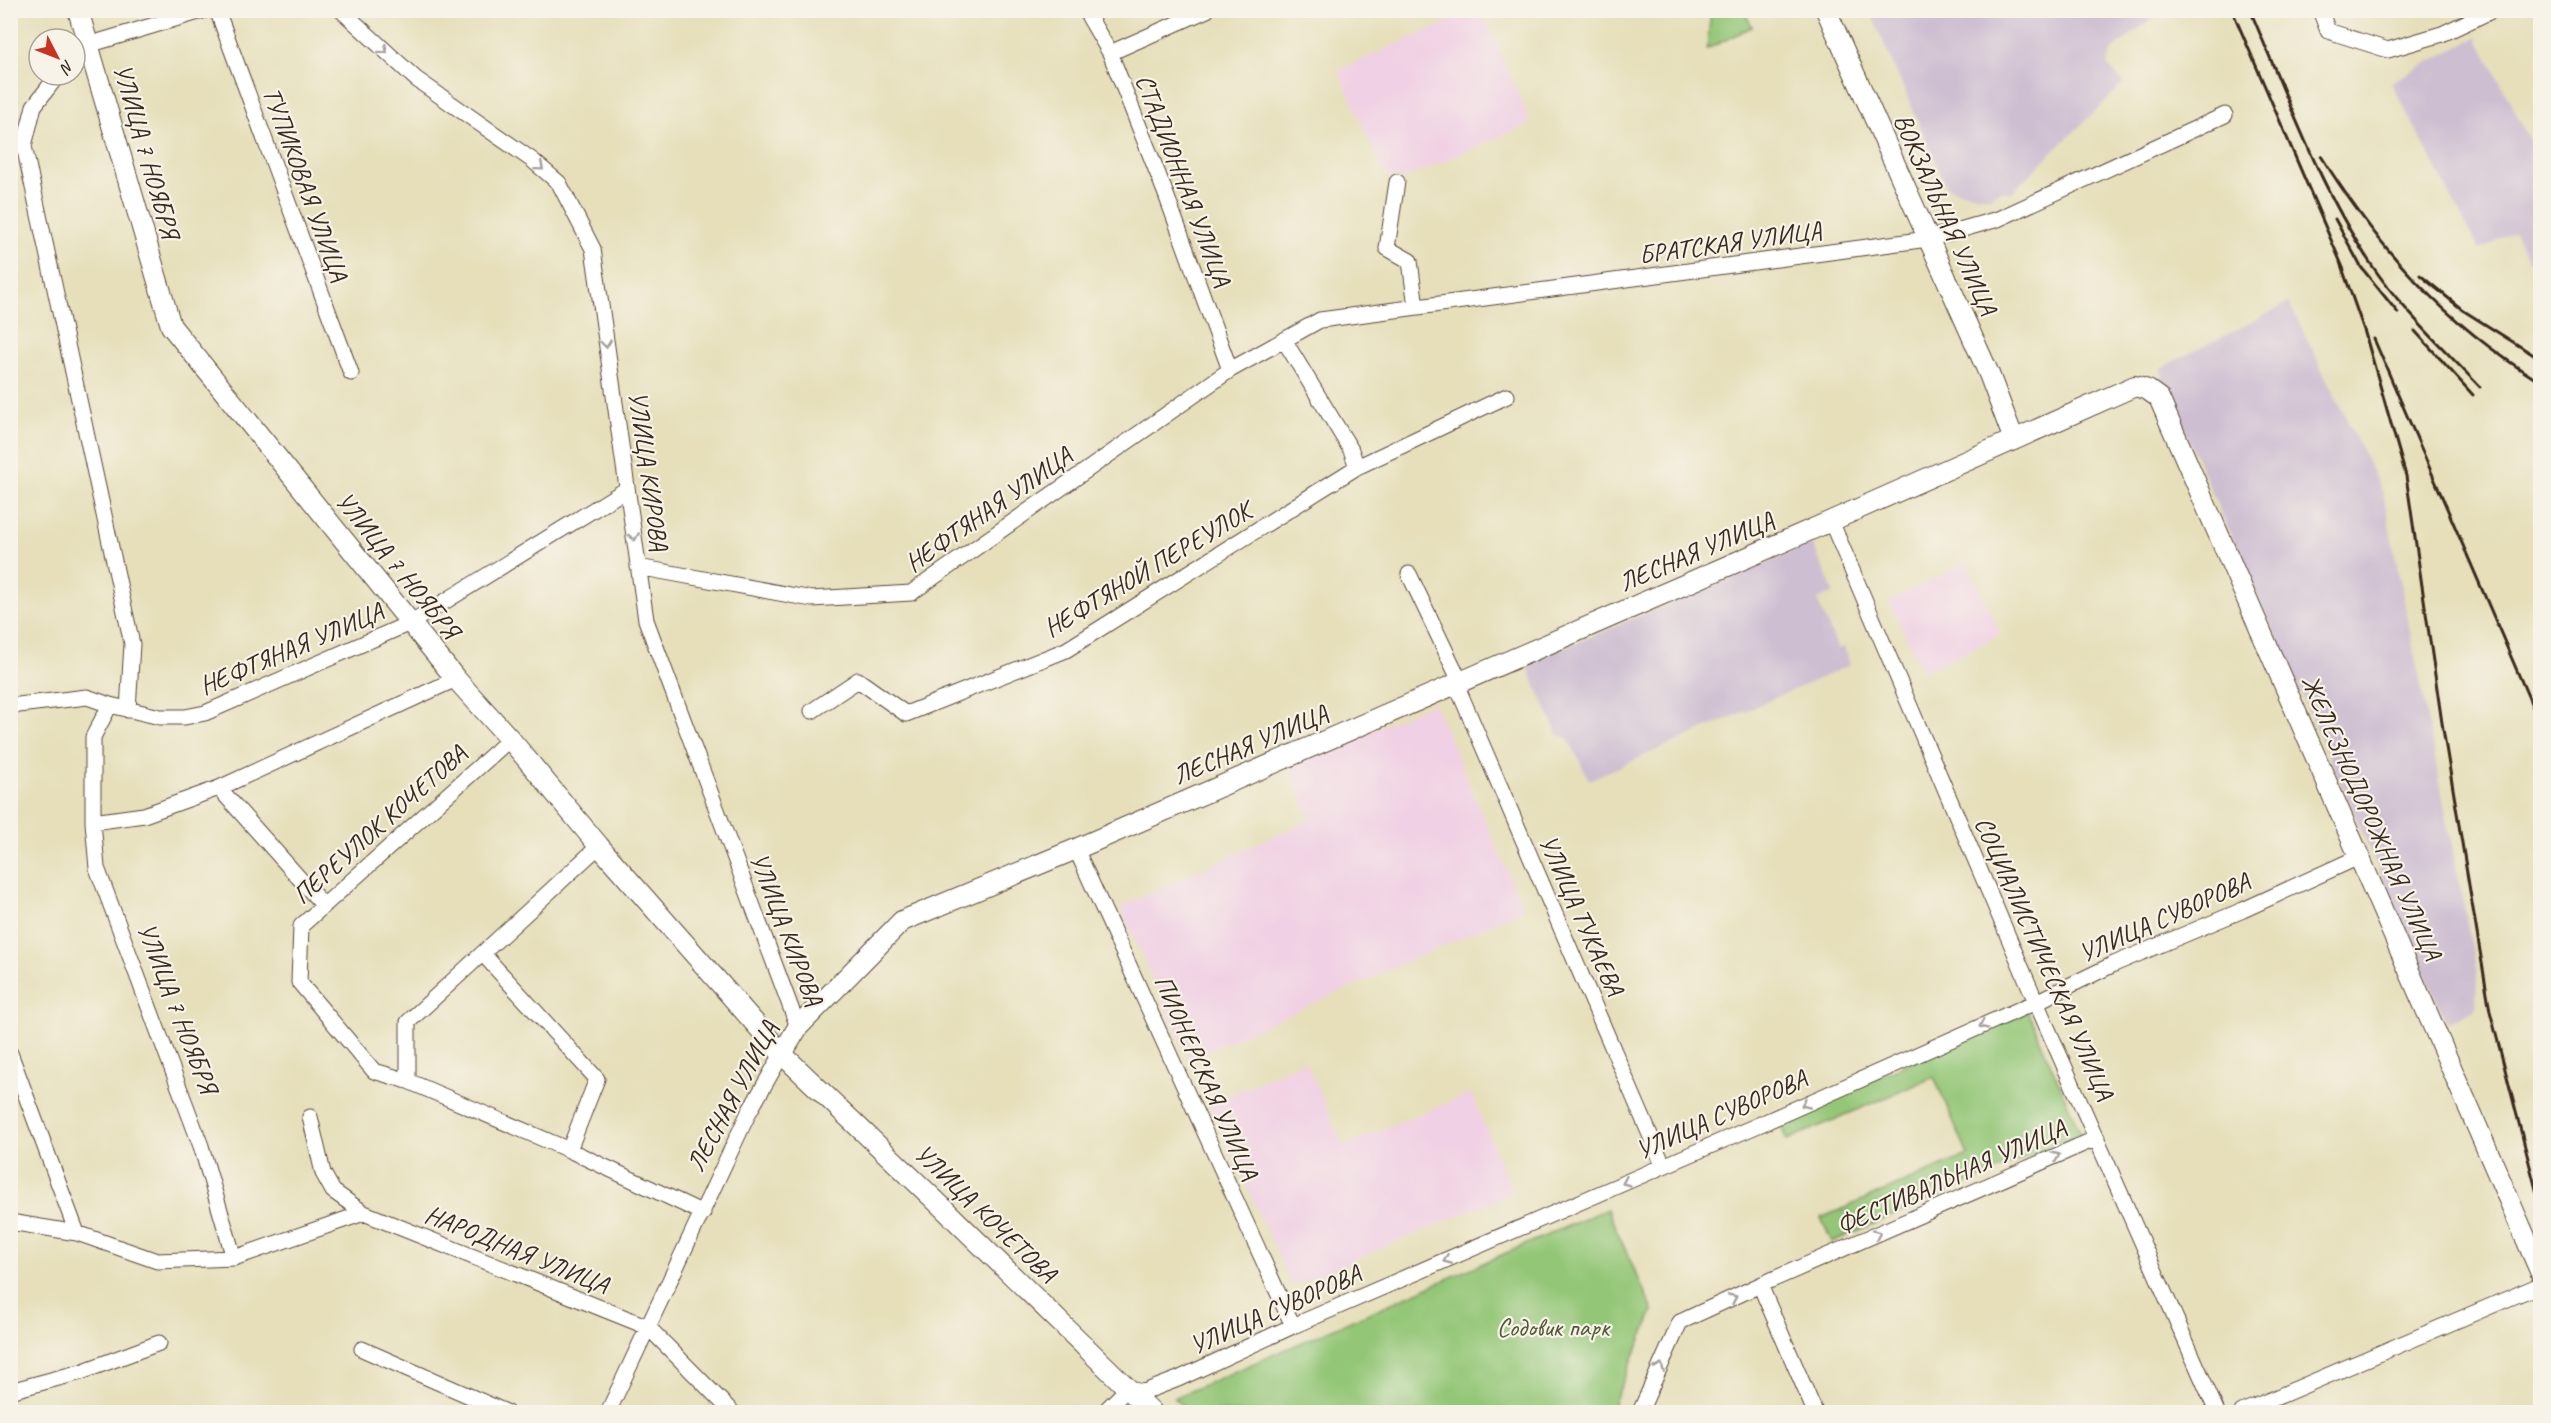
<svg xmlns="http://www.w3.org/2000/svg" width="2551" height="1423" viewBox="0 0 2551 1423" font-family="Caveat,sans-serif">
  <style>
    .built { fill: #f0d0e4 }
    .industrial { fill: #cebed1 }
    .green { fill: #93c676; stroke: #67784a; stroke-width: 1.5 }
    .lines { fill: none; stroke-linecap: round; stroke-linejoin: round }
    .minor-casing { stroke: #554535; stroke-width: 17 }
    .major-casing { stroke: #554535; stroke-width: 22 }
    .minor { stroke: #fff; stroke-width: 15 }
    .major { stroke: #fff; stroke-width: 20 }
    .rail { stroke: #3b2a1e; stroke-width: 3 }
    .oneway { stroke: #a79f9a }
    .labels { text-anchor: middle; stroke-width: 4.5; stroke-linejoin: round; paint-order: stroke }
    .street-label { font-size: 26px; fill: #3b2a1e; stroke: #f7f3e8 }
    .park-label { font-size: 26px; fill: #555938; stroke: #f7f3e8 }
  </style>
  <rect width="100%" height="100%" fill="#f7f3e8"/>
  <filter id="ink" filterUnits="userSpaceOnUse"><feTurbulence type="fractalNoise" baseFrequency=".0167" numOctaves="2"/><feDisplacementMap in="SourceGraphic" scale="12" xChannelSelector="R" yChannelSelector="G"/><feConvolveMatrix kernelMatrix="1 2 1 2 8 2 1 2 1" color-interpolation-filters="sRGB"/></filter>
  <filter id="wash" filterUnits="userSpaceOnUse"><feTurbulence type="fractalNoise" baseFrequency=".008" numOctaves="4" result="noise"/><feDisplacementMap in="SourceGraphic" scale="24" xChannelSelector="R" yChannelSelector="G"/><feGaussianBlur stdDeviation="1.35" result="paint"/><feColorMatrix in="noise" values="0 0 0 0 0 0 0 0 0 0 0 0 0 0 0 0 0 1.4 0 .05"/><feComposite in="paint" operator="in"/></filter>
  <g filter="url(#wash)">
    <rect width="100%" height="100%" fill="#e6dfba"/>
    <!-- built -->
    <path class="built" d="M 1473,11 L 1482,11 L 1531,123 L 1403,179 L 1388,176 L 1380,165 L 1338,70 Z
      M 1967,563 L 2001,634 L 1923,672 L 1889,601 Z
      M 1434,703 L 1524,910 L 1189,1059 L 1120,907 L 1311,819 L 1288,767 Z
      M 1306,1061 L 1343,1146 L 1471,1093 L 1513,1193 L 1292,1286 L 1209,1104 Z"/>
    <!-- industrial -->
    <path class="industrial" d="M 1870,11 L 2161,11 L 2111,51 L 2107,65 L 2124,83 L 2011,193 L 2001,190 L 1989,198 L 1947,188 Z
      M 2477,37 L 2540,160 L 2540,230 L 2534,234 L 2540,246 L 2540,255 L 2529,261 L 2514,232 L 2479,250 L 2391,82 Z
      M 2289,303 L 2383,493 L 2477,973 L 2476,1009 L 2447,1024 L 2163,382 L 2161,368 Z
      M 1812,543 L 1834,593 L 1817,600 L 1838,649 L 1844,647 L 1850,665 L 1589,780 L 1568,738 L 1558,735 L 1526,664 Z"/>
    <!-- green -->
    <path class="green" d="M 1711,11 L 1744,11 L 1752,27 L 1707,49 Z
      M 2028,1012 L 2081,1134 L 1832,1242 L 1821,1218 L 1968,1155 L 1934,1077 L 1787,1140 L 1778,1120 Z
      M 1607,1209 L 1653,1311 L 1610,1412 L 1188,1412 L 1174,1398 Z"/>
  </g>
  <g filter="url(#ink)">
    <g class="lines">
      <defs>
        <path id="minor" d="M 217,10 L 351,373
          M 341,10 L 416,79 L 532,160 L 559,183 L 593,249 L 646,620 L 798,1027
          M 1085,10 L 1110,53 L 1165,192 L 1230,370
          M 2320,10 L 2328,31 L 2388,50 L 2442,34 L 2493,10
          M 1110,53 L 1207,10
          M 75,57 L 88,45 L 205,10
          M 58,75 L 34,106 L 24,146 L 132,644 L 128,710
          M 1397,182 L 1387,248 L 1410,261 L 1416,307
          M 1284,340 L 1351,450 L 1357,467
          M 1831,521 L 2036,1002 L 2217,1412
          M 638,567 L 812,599 L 911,593 L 1230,370 L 1320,320 L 1928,239 L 1998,219 L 2225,115
          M 1409,574 L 1457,675 L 1456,684 L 1663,1165
          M 110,705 L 93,737 L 93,822 L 97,868 L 201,1146 L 234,1258
          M 10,706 L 87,697 L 110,705 L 160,717 L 185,717 L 205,713 L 410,623 L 627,489
          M 812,711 L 858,680 L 906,714 L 1066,650 L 1357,467 L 1507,396
          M 510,739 L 301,926 L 299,982 L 374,1071 L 408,1081 L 569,1150 L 703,1213
          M 219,788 L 324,906
          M 93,822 L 144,815 L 219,788 L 456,679
          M 1076,849 L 1293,1326
          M 483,954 L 597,1079 L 569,1150
          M 10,1053 L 77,1233
          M 408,1081 L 408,1022 L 599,846
          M 310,1117 L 323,1173 L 333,1191 L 364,1213 L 648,1327 L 732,1412
          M 10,1222 L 77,1233 L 157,1261 L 234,1258 L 364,1213
          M 1760,1285 L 1815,1412
          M 362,1349 L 506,1412
          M 10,1391 L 81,1372 L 159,1343
          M 608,1412 L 749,1112 L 782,1054
          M 1104,1412 L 1127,1389 L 1144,1392 L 1178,1379 L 1293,1326 L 1763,1123 L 2036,1002 L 2114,964 L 2243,910 L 2361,856
          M 1640,1412 L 1680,1322 L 1760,1285 L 2097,1138
          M 2242,1412 L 2540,1285"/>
        <path id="major" d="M 78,10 L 171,326 L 456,679 L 510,739 L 599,846 L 782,1054 L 939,1204 L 1152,1412
          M 1826,10 L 1989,374 L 2014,440
          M 782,1054 L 798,1027 L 902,921 L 1076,849 L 1831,521 L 2135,386 L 2148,390 L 2159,398 L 2540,1271"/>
      </defs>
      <!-- minor casing -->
      <use href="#minor" class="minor-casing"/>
      <!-- major casing -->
      <use href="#major" class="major-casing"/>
      <!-- minor -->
      <use href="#minor" class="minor"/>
      <!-- major -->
      <use href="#major" class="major"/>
      <!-- rail -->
      <path class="rail" d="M 2232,10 L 2344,270
        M 2253,17 C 2288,99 2321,190 2371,264 C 2402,310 2442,347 2480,387
        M 2321,156 C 2382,253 2443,321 2540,382
        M 2335,219 L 2361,267 L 2398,313
        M 2340,262 L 2365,333 L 2406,476 L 2442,723 L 2490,1011 L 2540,1205
        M 2420,275 L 2464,311 L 2540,359
        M 2415,331 L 2473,395
        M 2374,339 L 2540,724"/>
    </g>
    <!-- one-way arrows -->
    <defs><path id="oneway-chevron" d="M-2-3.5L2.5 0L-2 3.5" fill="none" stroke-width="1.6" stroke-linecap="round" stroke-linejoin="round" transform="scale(1.5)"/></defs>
    <g class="oneway">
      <use href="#oneway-chevron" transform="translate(384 50) rotate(41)"/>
      <use href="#oneway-chevron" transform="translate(540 167) rotate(40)"/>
      <use href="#oneway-chevron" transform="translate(606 344) rotate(82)"/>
      <use href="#oneway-chevron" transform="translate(634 537) rotate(82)"/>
      <use href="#oneway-chevron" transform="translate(1983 1025) rotate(156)"/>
      <use href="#oneway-chevron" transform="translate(1805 1104) rotate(156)"/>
      <use href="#oneway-chevron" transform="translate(2056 1156) rotate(-23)"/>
      <use href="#oneway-chevron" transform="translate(1626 1182) rotate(156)"/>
      <use href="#oneway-chevron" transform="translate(1877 1234) rotate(-24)"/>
      <use href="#oneway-chevron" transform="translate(1447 1260) rotate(157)"/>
      <use href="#oneway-chevron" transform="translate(1733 1298) rotate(-25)"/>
      <use href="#oneway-chevron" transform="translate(1660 1367) rotate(-67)"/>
    </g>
  </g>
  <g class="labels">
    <!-- street labels -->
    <g class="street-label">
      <text transform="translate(147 151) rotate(74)" y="9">УЛИЦА 7 НОЯБРЯ</text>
      <text transform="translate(1184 180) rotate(69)" y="9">СТАДИОННАЯ УЛИЦА</text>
      <text transform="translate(306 184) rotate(70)" y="9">ТУПИКОВАЯ УЛИЦА</text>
      <text transform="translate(1946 214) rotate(66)" y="9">ВОКЗАЛЬНАЯ УЛИЦА</text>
      <text transform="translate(1730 242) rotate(-8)" y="9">БРАТСКАЯ УЛИЦА</text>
      <text transform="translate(649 471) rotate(82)" y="9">УЛИЦА КИРОВА</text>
      <text transform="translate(988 509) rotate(-35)" y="9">НЕФТЯНАЯ УЛИЦА</text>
      <text transform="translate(1696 551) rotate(-23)" y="9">ЛЕСНАЯ УЛИЦА</text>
      <text transform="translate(398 565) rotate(51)" y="9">УЛИЦА 7 НОЯБРЯ</text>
      <text transform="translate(1147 569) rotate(-31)" y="9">НЕФТЯНОЙ ПЕРЕУЛОК</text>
      <text transform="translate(291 648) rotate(-23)" y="9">НЕФТЯНАЯ УЛИЦА</text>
      <text transform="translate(1250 744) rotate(-23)" y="9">ЛЕСНАЯ УЛИЦА</text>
      <text transform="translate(2372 817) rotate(66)" y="9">ЖЕЛЕЗНОДОРОЖНАЯ УЛИЦА</text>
      <text transform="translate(379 824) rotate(-42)" y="9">ПЕРЕУЛОК КОЧЕТОВА</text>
      <text transform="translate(1582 915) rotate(66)" y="9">УЛИЦА ТУКАЕВА</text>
      <text transform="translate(2164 917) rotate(-24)" y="9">УЛИЦА СУВОРОВА</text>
      <text transform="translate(787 929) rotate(69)" y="9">УЛИЦА КИРОВА</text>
      <text transform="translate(2045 958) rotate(66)" y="9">СОЦИАЛИСТИЧЕСКАЯ УЛИЦА</text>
      <text transform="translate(178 1008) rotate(69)" y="9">УЛИЦА 7 НОЯБРЯ</text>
      <text transform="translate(1207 1077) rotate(66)" y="9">ПИОНЕРСКАЯ УЛИЦА</text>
      <text transform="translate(732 1096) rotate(-62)" y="9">ЛЕСНАЯ УЛИЦА</text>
      <text transform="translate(1721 1114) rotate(-24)" y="9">УЛИЦА СУВОРОВА</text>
      <text transform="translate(1951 1176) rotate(-24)" y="9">ФЕСТИВАЛЬНАЯ УЛИЦА</text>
      <text transform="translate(986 1213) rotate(44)" y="9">УЛИЦА КОЧЕТОВА</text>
      <text transform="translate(517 1249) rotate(22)" y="9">НАРОДНАЯ УЛИЦА</text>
      <text transform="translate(1275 1309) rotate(-24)" y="9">УЛИЦА СУВОРОВА</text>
    </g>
    <!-- park labels -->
    <g class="park-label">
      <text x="1553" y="1336">Содовик парк</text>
    </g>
  </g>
  <!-- margin -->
  <rect width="2551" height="1423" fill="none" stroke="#f7f3e8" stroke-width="36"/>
  <!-- north arrow -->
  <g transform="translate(57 57) rotate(132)"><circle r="28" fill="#f7f3e8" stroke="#aca397" stroke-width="1.5"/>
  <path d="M0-4.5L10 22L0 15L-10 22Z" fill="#c8321e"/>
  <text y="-9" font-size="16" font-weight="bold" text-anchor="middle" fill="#3b2a1e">N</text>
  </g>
</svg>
